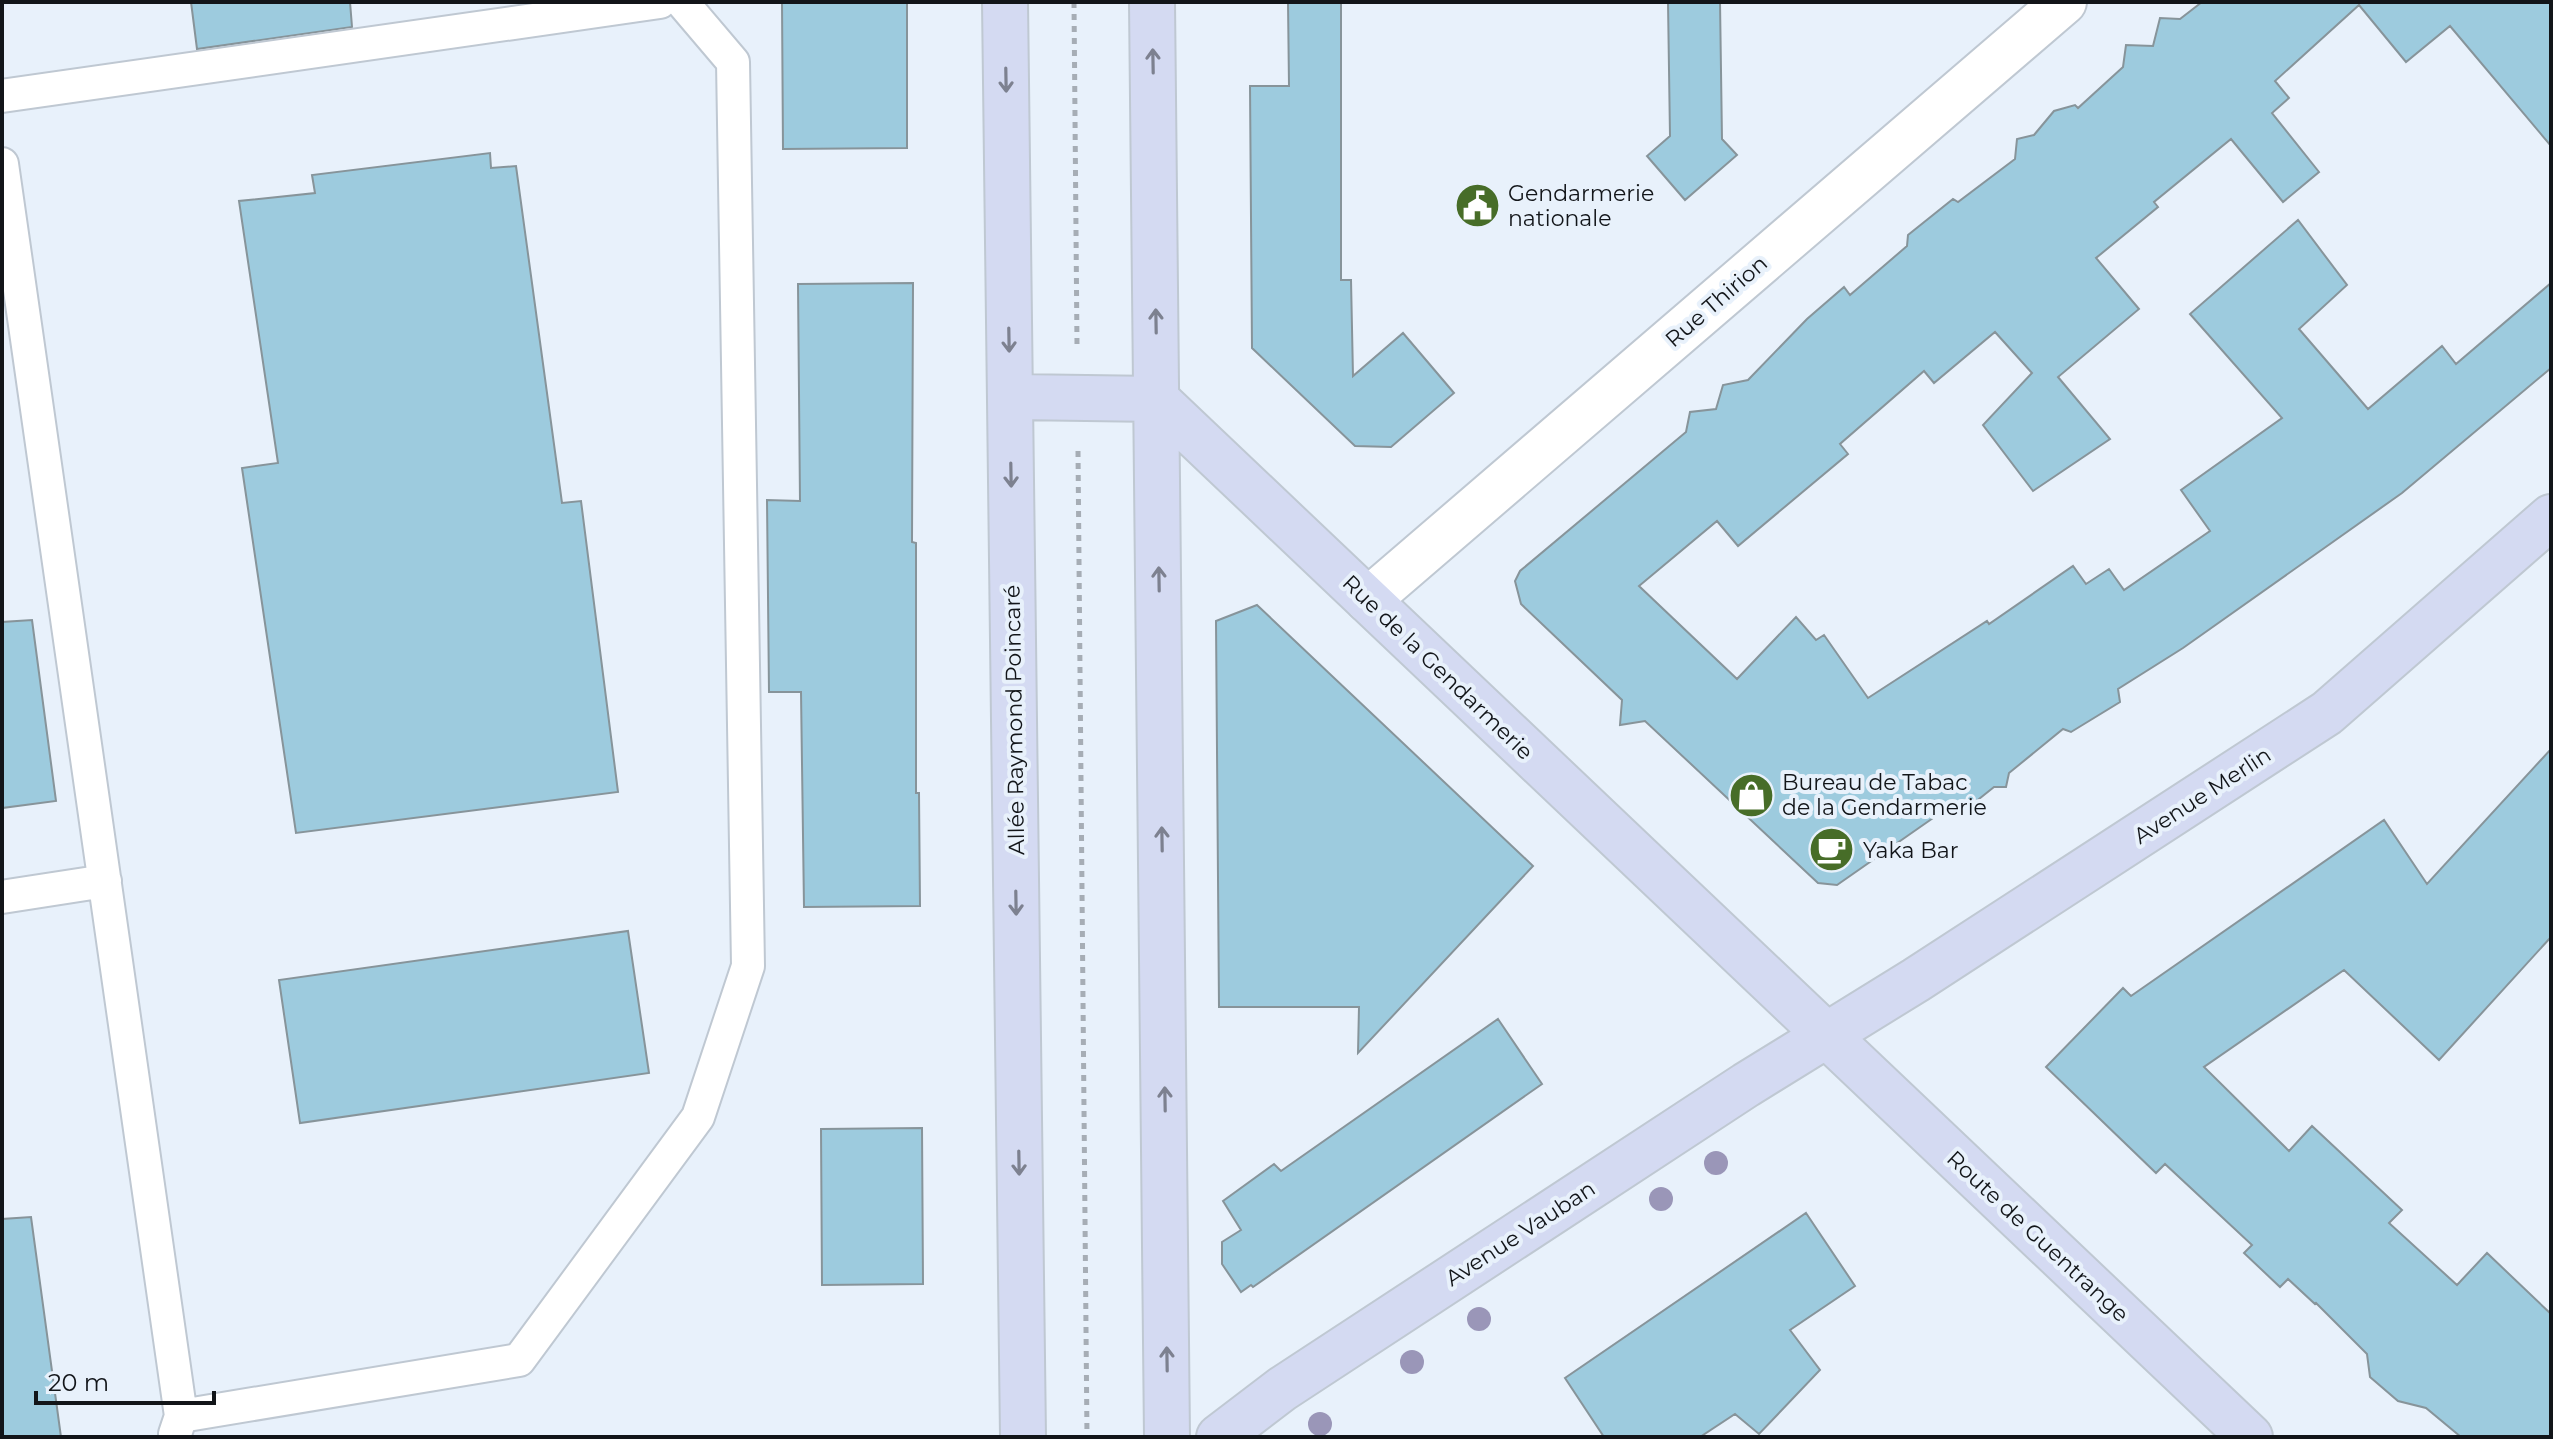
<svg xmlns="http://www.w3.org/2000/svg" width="2553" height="1439" viewBox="0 0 2553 1439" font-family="Montserrat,sans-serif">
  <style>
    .building { fill: #9dcbde; stroke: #87949a; stroke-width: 2 }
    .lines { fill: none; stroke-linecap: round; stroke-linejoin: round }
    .lane-casing { stroke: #bfc8d2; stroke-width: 36 }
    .street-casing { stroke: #bfc8d2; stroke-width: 48 }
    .secondary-casing { stroke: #bfc8d2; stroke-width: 48 }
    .path { stroke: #a6adb5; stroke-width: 5; stroke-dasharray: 6 6; stroke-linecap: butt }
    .lane { stroke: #fff; stroke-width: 32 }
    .street { stroke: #fff; stroke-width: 44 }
    .secondary { stroke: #d4daf2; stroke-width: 44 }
    .tree { fill: #9a96b8 }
    .oneway { stroke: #7d8190 }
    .labels { text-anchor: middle; stroke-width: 8; stroke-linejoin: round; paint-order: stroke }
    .poi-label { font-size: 22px; fill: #121519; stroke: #e8f1fb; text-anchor: start }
    .street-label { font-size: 22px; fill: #121519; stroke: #e8f1fb }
  </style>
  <rect width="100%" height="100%" fill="#e8f1fb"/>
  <!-- building -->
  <path class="building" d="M 191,2 L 350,2 L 352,27 L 197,49 Z
    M 782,2 L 907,2 L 907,148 L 783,149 Z
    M 1288,2 L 1341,2 L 1341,280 L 1351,280 L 1353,376 L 1403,333 L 1454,393 L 1391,447 L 1355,446 L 1252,348 L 1250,86 L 1289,86 Z
    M 1668,2 L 1720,2 L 1722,139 L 1737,155 L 1685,200 L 1647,156 L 1670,136 Z
    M 2202,2 L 2551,2 L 2551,146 L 2450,26 L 2406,62 L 2359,5 L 2275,81 L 2289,98 L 2272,113 L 2319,172 L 2283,202 L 2231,139 L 2154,202 L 2158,207 L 2096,258 L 2139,309 L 2058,377 L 2110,439 L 2033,491 L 1983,425 L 2032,373 L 1995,332 L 1934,383 L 1924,371 L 1840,444 L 1848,454 L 1738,546 L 1717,521 L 1639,586 L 1737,679 L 1796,617 L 1816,640 L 1824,635 L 1868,698 L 1987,621 L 1989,624 L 2073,566 L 2086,584 L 2109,569 L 2124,590 L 2210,531 L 2181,490 L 2282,418 L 2190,314 L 2298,220 L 2347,285 L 2299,329 L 2368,409 L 2442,346 L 2456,364 L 2551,283 L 2551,368 L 2402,493 L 2183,648 L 2118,689 L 2120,702 L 2071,732 L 2063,729 L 2009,773 L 2006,787 L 1994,787 L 1964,811 L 1946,809 L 1837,885 L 1818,883 L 1645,721 L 1620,725 L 1622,700 L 1521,604 L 1515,581 L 1520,571 L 1686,432 L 1690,412 L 1716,409 L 1723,385 L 1748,380 L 1807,319 L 1844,287 L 1850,295 L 1907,246 L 1908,235 L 1953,199 L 1958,202 L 2015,159 L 2017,139 L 2034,135 L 2054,111 L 2075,105 L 2078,108 L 2123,67 L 2126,45 L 2153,46 L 2160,18 L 2180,19 Z
    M 490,153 L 491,168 L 516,166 L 562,503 L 581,501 L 618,792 L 296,833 L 242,468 L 278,463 L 239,201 L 315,193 L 312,175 Z
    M 913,283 L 912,542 L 916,543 L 916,793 L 919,793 L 920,906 L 804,907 L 801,692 L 769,692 L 767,500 L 800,501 L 798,284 Z
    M 1257,605 L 1533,866 L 1358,1053 L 1359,1007 L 1219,1007 L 1216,621 Z
    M 32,620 L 56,801 L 2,808 L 2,622 Z
    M 2551,749 L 2551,937 L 2439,1060 L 2344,970 L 2204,1067 L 2289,1151 L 2312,1126 L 2402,1210 L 2389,1223 L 2457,1285 L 2487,1253 L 2551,1314 L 2551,1437 L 2461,1437 L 2426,1408 L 2398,1401 L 2370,1377 L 2367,1354 L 2316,1303 L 2315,1304 L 2288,1279 L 2280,1287 L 2244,1253 L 2252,1245 L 2165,1164 L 2156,1173 L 2046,1067 L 2123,988 L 2131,996 L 2384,820 L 2427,884 Z
    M 628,931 L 649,1073 L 300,1123 L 279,980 Z
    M 1498,1019 L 1542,1084 L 1253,1287 L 1251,1285 L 1241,1292 L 1222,1264 L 1222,1242 L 1241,1230 L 1223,1201 L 1274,1164 L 1281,1171 Z
    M 922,1128 L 923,1284 L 822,1285 L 821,1129 Z
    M 1806,1213 L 1855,1286 L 1790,1330 L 1820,1370 L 1759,1434 L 1735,1414 L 1700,1437 L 1604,1437 L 1565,1378 Z
    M 31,1217 L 61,1437 L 2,1437 L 2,1219 Z"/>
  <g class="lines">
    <defs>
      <path id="lane" d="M 2,96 L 660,2
        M 2,164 L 181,1416 L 175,1434
        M 2,897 L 105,881
        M 181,1416 L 519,1360 L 698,1117 L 748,966 L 733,62 L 682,2"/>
      <path id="street" d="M 1368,600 L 2064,2"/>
      <path id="secondary" d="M 1005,2 L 1023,1437
        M 1152,2 L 1167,1437
        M 1010,397 L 1156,399 L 2250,1437
        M 1219,1437 L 1282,1389 L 1746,1085 L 1916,980 L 2327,713 L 2551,517"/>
    </defs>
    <!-- lane casing -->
    <use href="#lane" class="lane-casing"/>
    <!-- street casing -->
    <use href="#street" class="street-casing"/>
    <!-- secondary casing -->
    <use href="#secondary" class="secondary-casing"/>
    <!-- path -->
    <path class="path" d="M 1074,2 L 1077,345
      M 1078,451 L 1087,1437"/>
    <!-- lane -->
    <use href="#lane" class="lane"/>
    <!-- street -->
    <use href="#street" class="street"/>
    <!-- secondary -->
    <use href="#secondary" class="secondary"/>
  </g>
  <!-- trees -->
  <g class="tree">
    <circle cx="1716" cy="1163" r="12"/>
    <circle cx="1661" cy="1199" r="12"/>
    <circle cx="1479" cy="1319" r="12"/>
    <circle cx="1412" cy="1362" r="12"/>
    <circle cx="1320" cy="1424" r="12"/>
  </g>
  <!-- one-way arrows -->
  <defs><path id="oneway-shaft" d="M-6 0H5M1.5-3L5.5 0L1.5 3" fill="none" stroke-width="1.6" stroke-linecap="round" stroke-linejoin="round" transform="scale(2)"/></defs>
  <g class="oneway">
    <use href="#oneway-shaft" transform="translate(1153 61) rotate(-91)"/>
    <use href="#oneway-shaft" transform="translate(1006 80) rotate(89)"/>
    <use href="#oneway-shaft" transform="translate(1156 321) rotate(-91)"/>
    <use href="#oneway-shaft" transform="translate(1009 340) rotate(89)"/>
    <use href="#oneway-shaft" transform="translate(1011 475) rotate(89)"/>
    <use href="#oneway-shaft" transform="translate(1159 579) rotate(-91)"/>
    <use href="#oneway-shaft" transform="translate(1162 839) rotate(-91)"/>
    <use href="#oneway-shaft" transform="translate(1016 903) rotate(89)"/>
    <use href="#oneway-shaft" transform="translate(1165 1099) rotate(-91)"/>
    <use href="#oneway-shaft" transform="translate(1019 1163) rotate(89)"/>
    <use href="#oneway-shaft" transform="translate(1167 1359) rotate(-91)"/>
  </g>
  <!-- icons -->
  <defs>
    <symbol id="civic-disc" viewBox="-11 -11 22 22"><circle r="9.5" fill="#476d28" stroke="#e8f1fb"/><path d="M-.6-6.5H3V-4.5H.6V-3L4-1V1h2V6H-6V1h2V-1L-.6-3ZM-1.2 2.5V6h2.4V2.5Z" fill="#fff"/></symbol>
    <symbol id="shop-disc" viewBox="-11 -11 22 22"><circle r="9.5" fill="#476d28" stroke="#e8f1fb"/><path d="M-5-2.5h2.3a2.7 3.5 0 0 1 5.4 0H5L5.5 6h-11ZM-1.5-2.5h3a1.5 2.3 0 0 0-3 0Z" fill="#fff"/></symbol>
    <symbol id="cafe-disc" viewBox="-11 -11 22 22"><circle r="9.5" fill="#476d28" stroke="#e8f1fb"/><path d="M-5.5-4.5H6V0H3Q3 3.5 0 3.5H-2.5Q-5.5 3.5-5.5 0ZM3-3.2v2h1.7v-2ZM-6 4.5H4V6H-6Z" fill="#fff"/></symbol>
  </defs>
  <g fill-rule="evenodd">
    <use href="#civic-disc" x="1452" y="180" width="51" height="51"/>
    <use href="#shop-disc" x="1726" y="770" width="51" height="51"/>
    <use href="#cafe-disc" x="1806" y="824" width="51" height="51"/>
  </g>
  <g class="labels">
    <!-- poi labels -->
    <g class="poi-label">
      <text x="1508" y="201">Gendarmerie<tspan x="1508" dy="25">nationale</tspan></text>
      <text x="1782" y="790">Bureau de Tabac<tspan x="1782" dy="25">de la Gendarmerie</tspan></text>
      <text x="1863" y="858">Yaka Bar</text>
    </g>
    <!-- street labels -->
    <g class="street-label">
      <text transform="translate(1716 301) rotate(-41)" y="8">Rue Thirion</text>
      <text transform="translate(1438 667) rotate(44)" y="8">Rue de la Gendarmerie</text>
      <text transform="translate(1014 720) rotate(-91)" y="8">Allée Raymond Poincaré</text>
      <text transform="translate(2202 795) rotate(-33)" y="8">Avenue Merlin</text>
      <text transform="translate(1520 1233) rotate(-33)" y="8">Avenue Vauban</text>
      <text transform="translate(2038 1236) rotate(43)" y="8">Route de Guentrange</text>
    </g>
  </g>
  <!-- border -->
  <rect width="2553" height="1439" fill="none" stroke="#121519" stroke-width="8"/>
  <!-- scale -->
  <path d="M36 1391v12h178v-12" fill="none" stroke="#121519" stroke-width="4"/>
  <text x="48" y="1391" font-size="24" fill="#121519" stroke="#e8f1fb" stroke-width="6" paint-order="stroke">20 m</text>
</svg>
